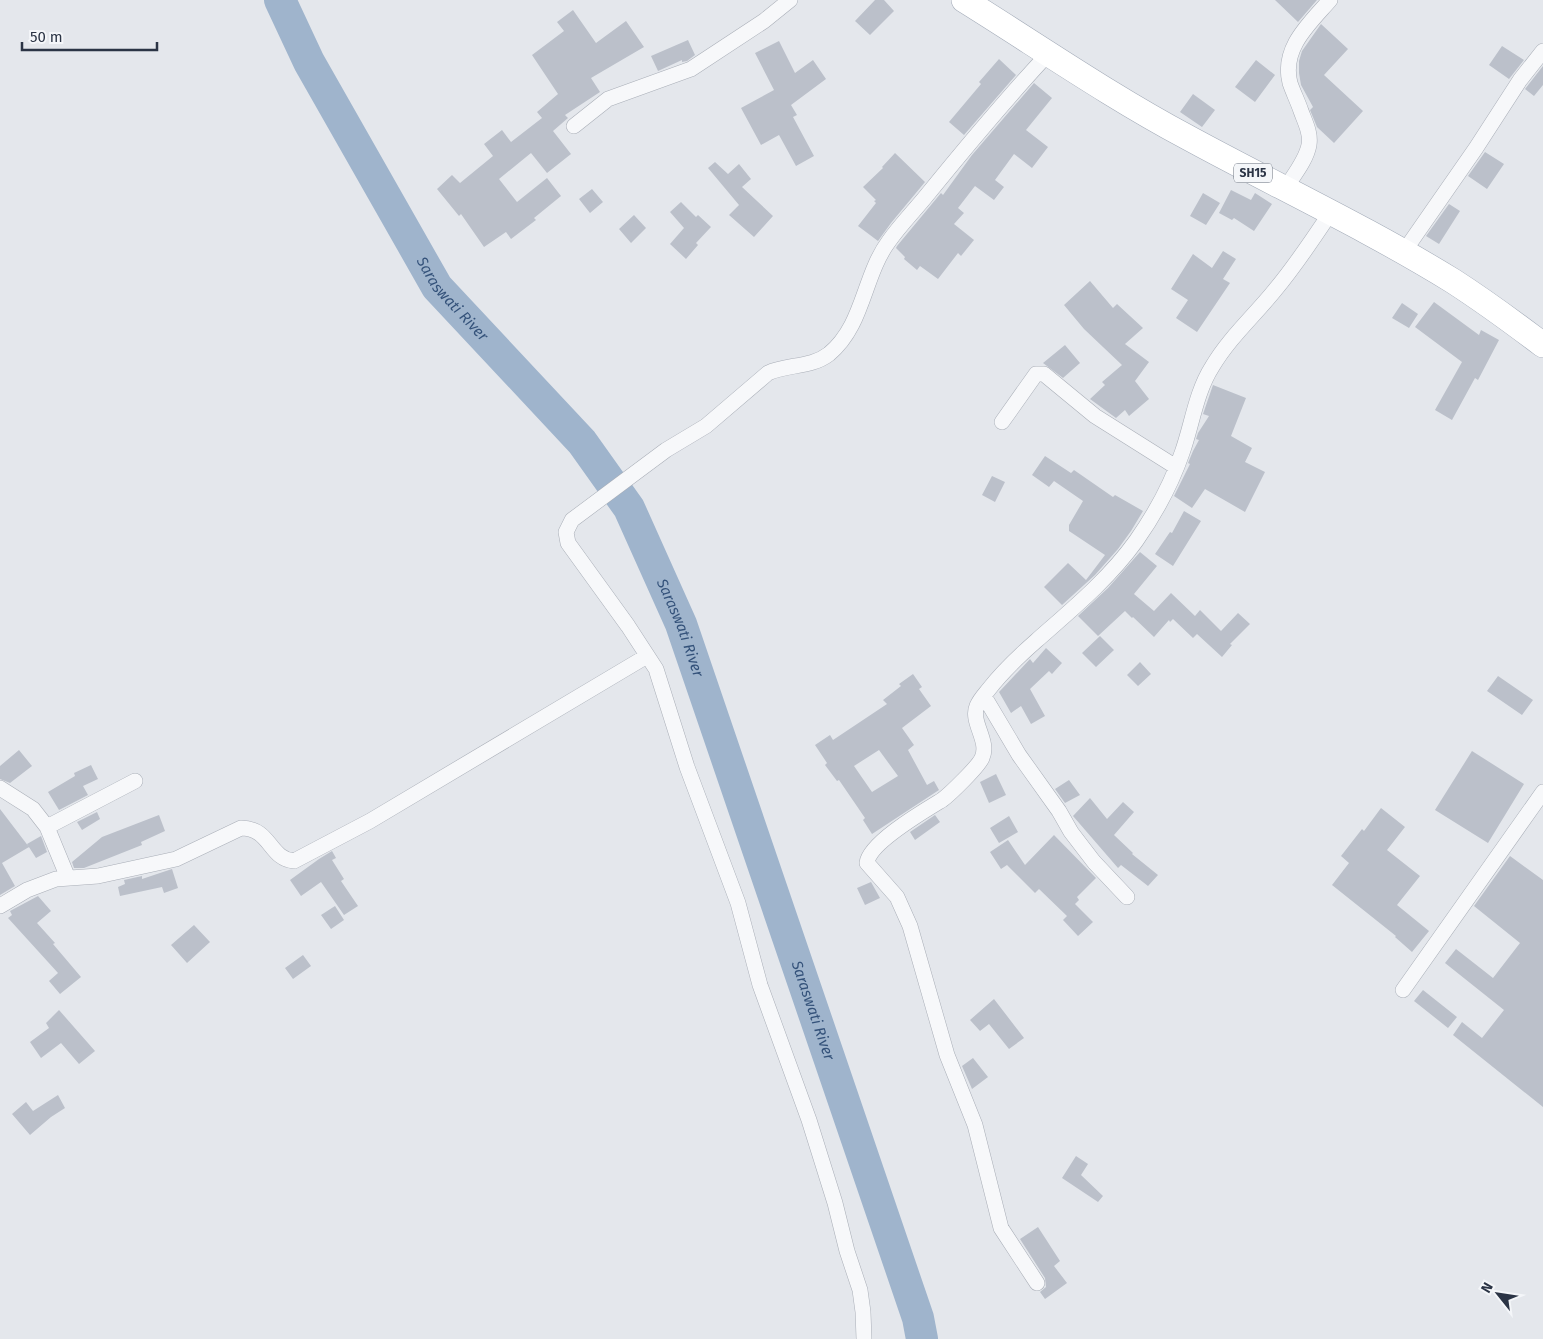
<svg xmlns="http://www.w3.org/2000/svg" width="1543" height="1339" viewBox="0 0 1543 1339" font-family="'Fira Sans',sans-serif">
  <style>
    .lines { fill: none; stroke-linecap: round; stroke-linejoin: round }
    .river { stroke: #9fb4cc; stroke-width: 32 }
    .building { fill: #bbc0ca; fill-rule: evenodd }
    .street-casing { stroke: #a9aeb7; stroke-width: 16 }
    .primary-casing { stroke: #a3abb8; stroke-width: 26 }
    .street { stroke: #f7f8fa; stroke-width: 15 }
    .primary { stroke: #fff; stroke-width: 25 }
    .labels { text-anchor: middle; stroke-width: 4; stroke-linejoin: round; paint-order: stroke }
    .shield { fill: #f4f6f9; stroke: #676e7b; stroke-width: 1 }
    .shield-label { font-size: 12px; font-weight: bold; fill: #2b3445 }
    .water-label { font-size: 15px; font-style: italic; fill: #34527a; stroke: #f4f6f9 }
  </style>
  <rect width="100%" height="100%" fill="#e4e7ec"/>
  <g class="lines">
    <!-- river -->
    <path class="river" id="s1" d="M 280,0 L 309,62 L 437,287 L 582,442 L 629,508 L 681,624 L 918,1318 L 922,1339"/>
  </g>
  <!-- building -->
  <path class="building" d="M 875,0 L 884,0 L 894,11 L 870,35 L 855,21 Z
    M 1275,0 L 1317,0 L 1298,22 Z
    M 573,10 L 596,43 L 626,21 L 644,47 L 591,78 L 600,92 L 565,115 L 568,118 L 553,131 L 571,154 L 547,173 L 531,153 L 499,179 L 517,202 L 547,178 L 561,196 L 534,218 L 536,220 L 511,239 L 506,232 L 484,247 L 461,214 L 459,216 L 437,189 L 452,175 L 460,183 L 493,156 L 484,144 L 502,130 L 511,142 L 542,118 L 537,112 L 558,94 L 532,55 L 564,31 L 557,22 Z
    M 1321,24 L 1348,49 L 1324,75 L 1363,111 L 1334,143 L 1317,127 L 1310,110 L 1313,107 L 1301,85 L 1299,73 L 1299,61 L 1302,51 Z
    M 688,40 L 695,55 L 687,61 L 682,62 L 682,60 L 658,71 L 651,56 Z
    M 779,41 L 795,73 L 813,60 L 826,79 L 791,105 L 797,115 L 793,117 L 814,156 L 796,166 L 779,135 L 761,145 L 741,108 L 774,90 L 755,53 Z
    M 1502,46 L 1524,60 L 1509,79 L 1489,65 Z
    M 999,59 L 1016,75 L 964,135 L 949,122 L 981,84 L 979,82 Z
    M 1256,60 L 1275,75 L 1255,102 L 1235,87 Z
    M 1543,66 L 1543,85 L 1534,96 L 1525,89 Z
    M 1034,83 L 1052,98 L 1026,130 L 1048,147 L 1032,168 L 1014,154 L 995,180 L 1004,187 L 994,200 L 975,186 L 958,208 L 964,213 L 954,224 L 974,240 L 961,256 L 958,253 L 938,279 L 920,266 L 917,270 L 904,259 L 905,257 L 896,248 L 897,246 L 941,193 L 943,195 L 972,155 Z
    M 1193,94 L 1215,110 L 1202,127 L 1180,112 Z
    M 1485,152 L 1504,164 L 1487,189 L 1468,176 Z
    M 895,153 L 925,182 L 891,223 L 878,241 L 858,226 L 876,203 L 874,201 L 876,200 L 863,187 L 883,168 L 882,167 Z
    M 715,162 L 728,174 L 739,164 L 751,179 L 742,187 L 773,216 L 754,237 L 729,215 L 739,205 L 708,168 Z
    M 592,189 L 603,202 L 590,213 L 579,199 Z
    M 1231,190 L 1251,200 L 1255,193 L 1272,204 L 1254,231 L 1234,218 L 1232,220 L 1219,213 Z
    M 1203,193 L 1220,203 L 1206,225 L 1190,216 Z
    M 681,202 L 696,217 L 698,215 L 711,227 L 696,243 L 698,245 L 686,259 L 670,244 L 684,228 L 670,212 Z
    M 1449,204 L 1460,211 L 1439,244 L 1426,236 Z
    M 634,215 L 646,228 L 631,243 L 619,229 Z
    M 1223,251 L 1236,259 L 1223,279 L 1230,283 L 1197,332 L 1176,318 L 1188,300 L 1171,289 L 1193,254 L 1212,268 Z
    M 1090,281 L 1113,308 L 1117,304 L 1143,328 L 1125,344 L 1149,362 L 1135,381 L 1149,399 L 1129,416 L 1125,410 L 1116,418 L 1090,399 L 1105,385 L 1102,382 L 1122,365 L 1084,329 L 1064,305 Z
    M 1434,302 L 1479,335 L 1481,330 L 1499,340 L 1478,380 L 1475,378 L 1452,420 L 1435,410 L 1462,362 L 1415,327 Z
    M 1402,303 L 1418,314 L 1409,328 L 1392,318 Z
    M 1065,345 L 1080,363 L 1063,378 L 1043,363 Z
    M 1213,385 L 1246,398 L 1231,436 L 1252,448 L 1245,462 L 1265,472 L 1245,512 L 1205,489 L 1192,508 L 1174,496 L 1190,464 L 1188,463 L 1193,451 L 1199,440 L 1196,439 L 1198,433 L 1209,416 L 1203,414 Z
    M 1045,456 L 1071,473 L 1074,470 L 1113,497 L 1115,495 L 1143,511 L 1131,531 L 1118,549 L 1095,575 L 1062,605 L 1044,587 L 1068,563 L 1086,580 L 1105,555 L 1069,531 L 1069,525 L 1083,501 L 1054,481 L 1049,487 L 1032,475 Z
    M 992,476 L 1005,482 L 995,502 L 982,495 Z
    M 1184,511 L 1201,521 L 1173,566 L 1155,554 L 1170,532 L 1172,533 Z
    M 1140,552 L 1157,566 L 1134,594 L 1154,611 L 1171,593 L 1195,616 L 1200,610 L 1221,631 L 1238,613 L 1250,624 L 1230,644 L 1232,645 L 1222,657 L 1197,634 L 1193,638 L 1173,619 L 1170,622 L 1169,620 L 1154,637 L 1133,617 L 1132,618 L 1125,611 L 1098,636 L 1078,616 L 1108,588 Z
    M 1100,636 L 1114,650 L 1096,667 L 1082,653 Z
    M 1046,648 L 1062,663 L 1052,674 L 1049,671 L 1030,689 L 1045,716 L 1031,724 L 1021,706 L 1011,713 L 999,692 L 1030,659 L 1033,663 Z
    M 1140,662 L 1151,674 L 1138,686 L 1127,675 Z
    M 913,674 L 922,687 L 919,689 L 931,706 L 902,728 L 914,745 L 908,750 L 927,785 L 934,781 L 939,790 L 872,834 L 863,820 L 865,818 L 839,780 L 837,781 L 825,765 L 827,763 L 815,745 L 830,735 L 833,740 L 887,704 L 883,700 L 901,686 L 899,684 ZM 879,750 L 898,776 L 872,792 L 854,766 Z
    M 1498,676 L 1533,700 L 1522,715 L 1487,691 Z
    M 19,750 L 32,766 L 10,783 L 0,779 L 0,766 Z
    M 1472,751 L 1524,784 L 1488,843 L 1435,810 Z
    M 91,765 L 98,779 L 83,786 L 88,795 L 59,810 L 48,792 L 75,776 L 74,773 Z
    M 996,774 L 1006,795 L 989,803 L 980,782 Z
    M 1069,780 L 1080,795 L 1065,803 L 1055,789 Z
    M 1090,798 L 1107,819 L 1123,802 L 1134,812 L 1114,835 L 1133,853 L 1132,854 L 1158,875 L 1148,886 L 1121,865 L 1118,868 L 1073,816 Z
    M 1381,808 L 1405,827 L 1387,850 L 1420,876 L 1397,905 L 1429,931 L 1412,952 L 1395,937 L 1396,936 L 1332,885 L 1349,863 L 1341,856 L 1362,829 L 1364,831 Z
    M 0,809 L 29,847 L 2,863 L 15,886 L 0,895 Z
    M 97,812 L 100,819 L 82,830 L 77,822 Z
    M 159,815 L 165,831 L 141,842 L 142,845 L 84,868 L 74,868 L 72,862 L 102,837 Z
    M 935,815 L 940,822 L 915,840 L 910,832 Z
    M 1009,816 L 1018,832 L 999,843 L 990,828 Z
    M 1054,835 L 1096,878 L 1077,897 L 1079,900 L 1075,904 L 1093,922 L 1078,936 L 1063,920 L 1067,916 L 1039,889 L 1035,893 L 1007,865 L 1001,869 L 990,852 L 1008,840 L 1025,865 Z
    M 41,836 L 47,852 L 36,858 L 27,844 Z
    M 332,851 L 336,858 L 332,860 L 344,879 L 341,881 L 358,906 L 344,915 L 321,882 L 301,896 L 290,880 L 319,859 Z
    M 1510,856 L 1543,880 L 1543,1107 L 1453,1035 L 1462,1022 L 1482,1038 L 1504,1010 L 1445,963 L 1456,949 L 1493,978 L 1520,943 L 1474,906 Z
    M 172,869 L 178,888 L 164,893 L 162,887 L 120,896 L 118,887 L 125,884 L 124,880 L 142,876 L 142,879 Z
    M 871,882 L 880,898 L 865,905 L 857,888 Z
    M 38,896 L 51,911 L 37,923 L 55,943 L 53,944 L 81,977 L 60,994 L 49,981 L 58,973 L 8,918 L 12,915 L 10,911 Z
    M 335,906 L 344,920 L 331,929 L 321,915 Z
    M 194,925 L 210,942 L 187,963 L 171,945 Z
    M 303,955 L 311,966 L 293,979 L 285,968 Z
    M 1423,990 L 1457,1017 L 1448,1028 L 1414,1001 Z
    M 994,999 L 1024,1038 L 1009,1049 L 989,1024 L 980,1031 L 970,1020 Z
    M 59,1010 L 95,1051 L 79,1064 L 61,1043 L 41,1058 L 30,1042 L 49,1028 L 46,1023 Z
    M 973,1058 L 988,1077 L 972,1089 L 962,1066 Z
    M 58,1095 L 65,1108 L 51,1117 L 30,1135 L 12,1114 L 26,1102 L 33,1111 Z
    M 1076,1156 L 1088,1164 L 1081,1175 L 1103,1196 L 1098,1202 L 1062,1178 Z
    M 1038,1227 L 1060,1261 L 1054,1266 L 1067,1283 L 1045,1299 L 1040,1292 L 1046,1287 L 1045,1278 L 1020,1239 Z"/>
  <g class="lines">
    <defs>
      <path id="street" d="M 574,126 L 608,99 L 691,69 L 764,21 L 790,0
        M 1285,189 C 1293,176 1306,161 1309,145 C 1311,133 1305,122 1301,111 C 1298,102 1293,92 1290,83 C 1281,48 1310,23 1330,0
        M 1403,253 L 1476,148 L 1520,80 L 1543,51
        M 1002,422 L 1036,374 L 1044,374 L 1095,416 L 1176,467
        M 984,696 L 1019,755 L 1059,811 L 1071,832 L 1094,862 L 1127,897
        M 0,788 L 33,809 L 47,827 L 68,878
        M 47,827 L 135,781
        M 0,906 L 27,890 L 56,879 L 98,876 L 176,859 L 241,828 C 271,828 269,859 294,861 L 370,821 L 647,656
        M 1403,990 L 1543,792
        M 1037,1283 L 1001,1228 L 975,1125 L 947,1055 L 910,926 L 897,897 L 867,863 C 869,843 924,811 942,800 C 950,794 978,767 982,758 C 990,741 970,722 977,706 C 980,699 985,694 989,689 C 1003,671 1019,656 1036,641 C 1071,610 1108,580 1136,541 C 1155,514 1171,485 1182,453 C 1192,425 1196,392 1212,367 C 1229,338 1254,316 1275,290 C 1296,265 1313,239 1331,212
        M 864,1339 L 863,1312 L 860,1290 L 847,1251 L 835,1203 L 809,1120 L 760,985 L 738,903 L 687,767 L 656,669 L 628,626 L 568,543 L 566,532 L 572,520 L 666,450 L 706,426 L 768,373 C 787,364 811,368 829,354 C 864,325 863,276 889,241 C 900,225 915,210 927,195 C 966,147 1006,99 1048,54"/>
      <path id="primary" d="M 964,0 C 1038,46 1110,96 1187,137 C 1275,185 1367,228 1453,281 C 1484,301 1514,323 1543,345"/>
    </defs>
    <!-- street casing -->
    <use href="#street" class="street-casing"/>
    <!-- primary casing -->
    <use href="#primary" class="primary-casing"/>
    <!-- street -->
    <use href="#street" class="street"/>
    <!-- primary -->
    <use href="#primary" class="primary"/>
  </g>
  <g class="labels">
    <!-- shield labels -->
    <rect class="shield" x="1234" y="163.5" width="38" height="19" rx="4"/>
    <g class="shield-label">
      <text x="1253" y="177">SH15</text>
    </g>
    <!-- water labels -->
    <g class="water-label">
      <text dy="5" stroke="none"><textPath href="#s1" startOffset="346">Saraswati River</textPath></text>
      <text dy="5" stroke="none"><textPath href="#s1" startOffset="751">Saraswati River</textPath></text>
      <text dy="5" stroke="none"><textPath href="#s1" startOffset="1156">Saraswati River</textPath></text>
    </g>
  </g>
  <!-- north arrow -->
  <g transform="translate(1498 1294) rotate(300)" stroke="#f4f6f9" stroke-width="4" paint-order="stroke">
  <path d="M0-4L9 19L0 12L-9 19Z" fill="#2b3445"/>
  <text y="-8" font-size="14" font-weight="bold" text-anchor="middle" fill="#2b3445">N</text>
  </g>
  <!-- scale -->
  <path d="M22 42v8h135v-8" fill="none" stroke="#2b3445" stroke-width="2.5"/>
  <text x="30" y="42" font-size="15" fill="#2b3445" stroke="#f4f6f9" stroke-width="4" paint-order="stroke">50 m</text>
</svg>
